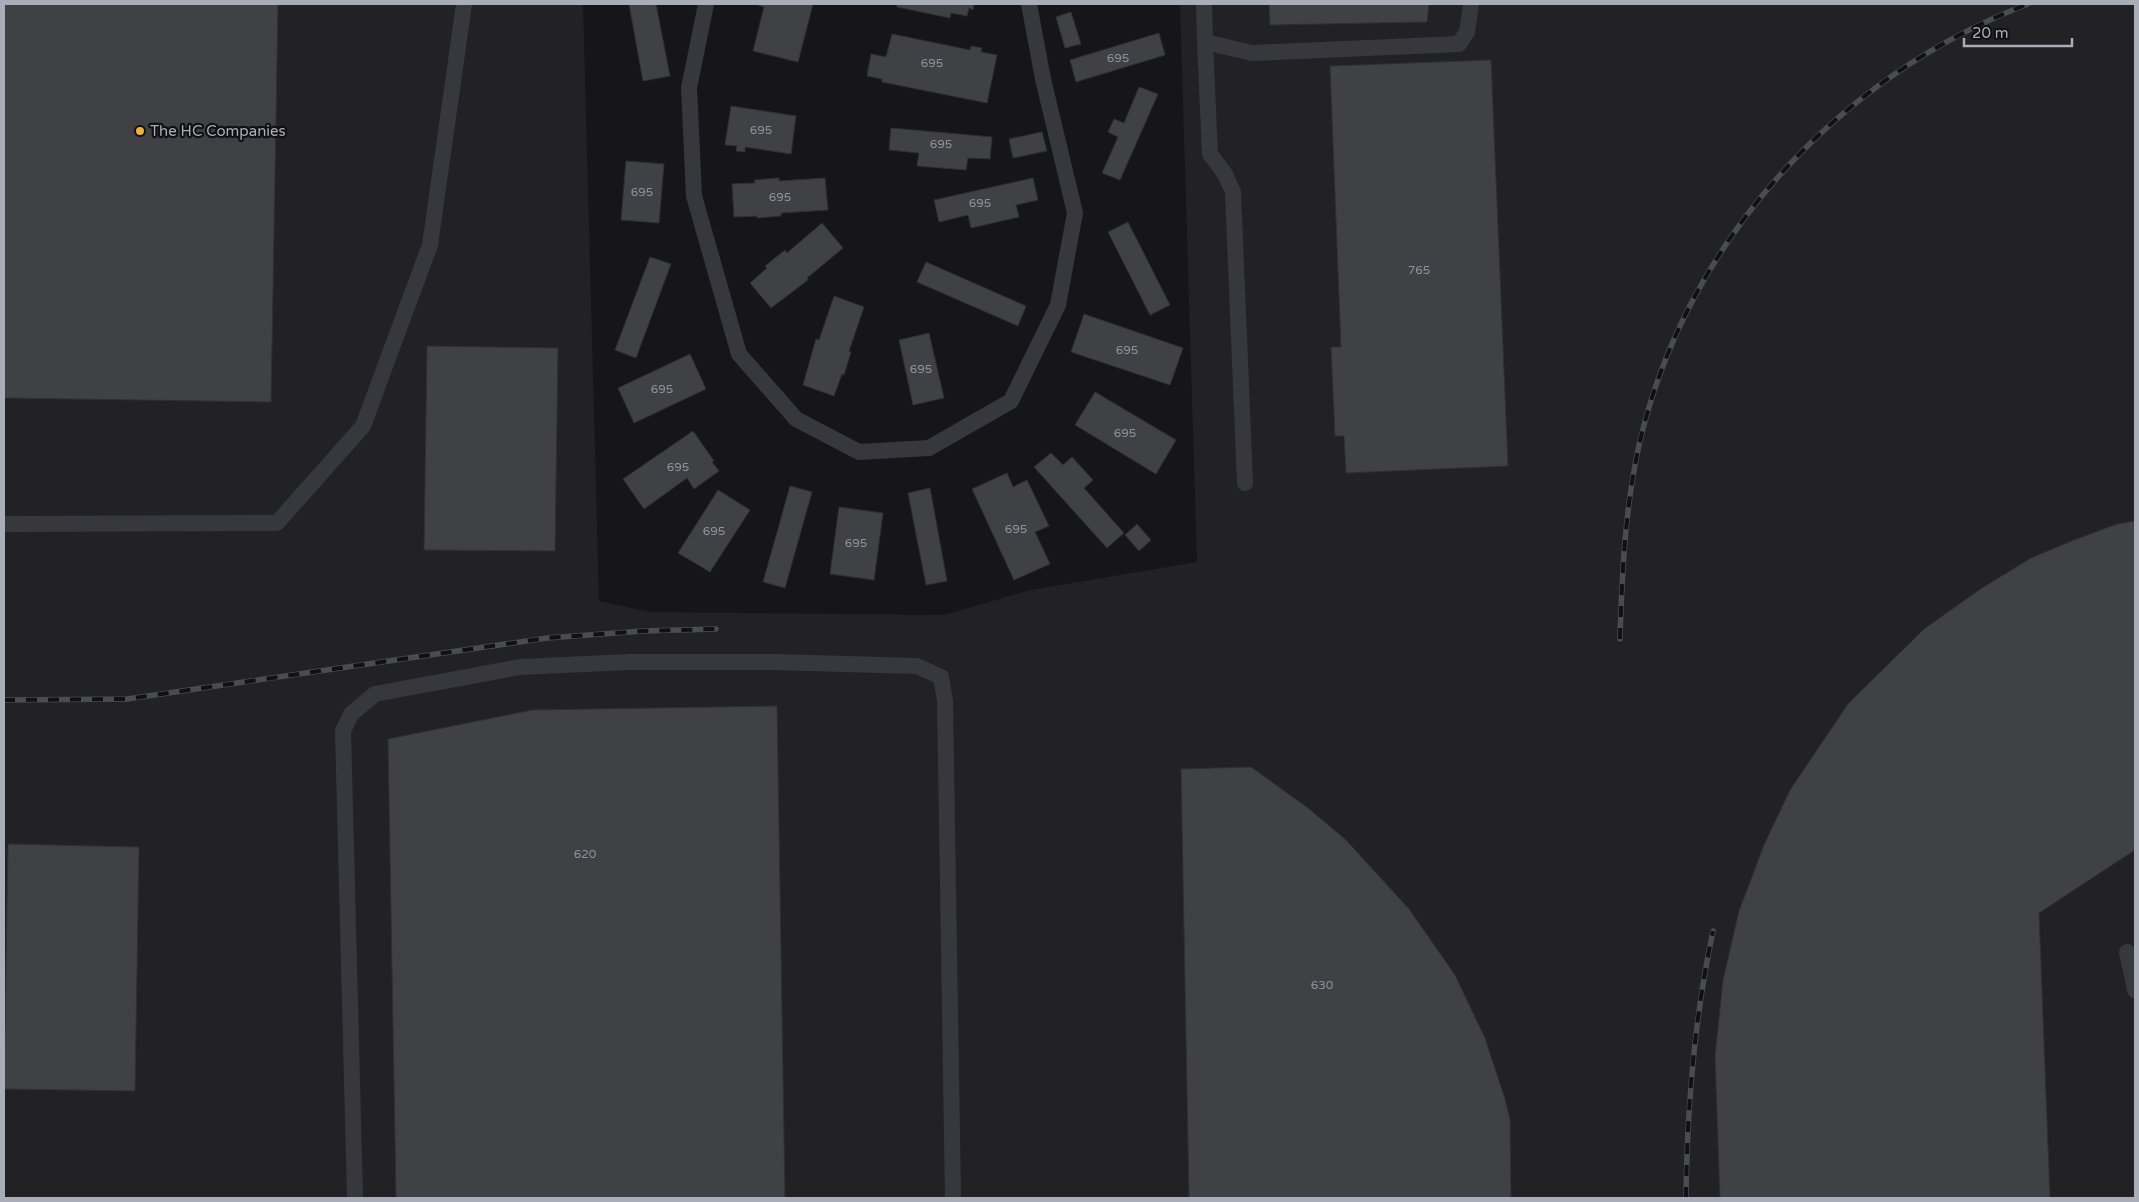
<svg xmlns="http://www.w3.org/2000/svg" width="2139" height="1202" viewBox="0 0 2139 1202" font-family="'Varela Round',sans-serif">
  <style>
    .built { fill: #222225 }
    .building { fill: #404145; stroke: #303034 }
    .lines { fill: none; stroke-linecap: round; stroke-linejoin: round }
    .service { stroke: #37383d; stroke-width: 16 }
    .rail-casing { stroke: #4a4c52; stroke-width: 5.5 }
    .rail { stroke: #111113; stroke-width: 4; stroke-dasharray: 11; stroke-linecap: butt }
    .poi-dot { fill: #f2b134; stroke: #111113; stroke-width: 2 }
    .labels { text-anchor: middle; stroke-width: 4.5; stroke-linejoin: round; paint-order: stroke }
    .number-label { font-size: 12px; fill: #8e929b }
    .poi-label { font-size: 15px; fill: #a8adb8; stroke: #111113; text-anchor: start }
  </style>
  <rect width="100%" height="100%" fill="#161618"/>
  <!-- built -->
  <path class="built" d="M 4,4 L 583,4 L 599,601 L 650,612 L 944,615 L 1030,590 L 1197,562 L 1180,4 L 2135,4 L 2135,1198 L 4,1198 Z"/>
  <!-- building -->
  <path class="building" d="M 4,4 L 278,4 L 271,402 L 4,398 Z
    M 629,4 L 656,4 L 670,76 L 643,81 Z
    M 755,4 L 813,4 L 798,62 L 753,51 L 764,7 Z
    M 897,4 L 974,4 L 973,10 L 969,8 L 967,16 L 951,13 L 950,18 L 897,7 Z
    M 1269,4 L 1429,4 L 1427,22 L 1270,25 Z
    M 1071,12 L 1081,44 L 1065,48 L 1056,17 Z
    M 1159,33 L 1165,55 L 1076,82 L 1070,60 Z
    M 892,34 L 970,50 L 971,46 L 982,48 L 981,52 L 997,55 L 987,103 L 882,82 L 882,79 L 867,76 L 871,54 L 886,57 Z
    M 1491,60 L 1508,466 L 1346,473 L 1344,436 L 1335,436 L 1332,370 L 1331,347 L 1341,347 L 1330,66 Z
    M 1139,87 L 1158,94 L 1120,180 L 1102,173 L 1118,137 L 1108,132 L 1114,119 L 1124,123 Z
    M 731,106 L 796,116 L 791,154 L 745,147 L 745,152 L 736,151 L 737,146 L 725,145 Z
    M 891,128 L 992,137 L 990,159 L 968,158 L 966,170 L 917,166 L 919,153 L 889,150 Z
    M 1042,132 L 1047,151 L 1013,158 L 1009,139 Z
    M 626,161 L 664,164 L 659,223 L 621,220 Z
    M 779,178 L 779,181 L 825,178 L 828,210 L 781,213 L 781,216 L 757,218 L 757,216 L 734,217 L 732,184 L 755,183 L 754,180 Z
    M 1033,178 L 1038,200 L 1016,205 L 1019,217 L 971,228 L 968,215 L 939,222 L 934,200 Z
    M 1128,222 L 1170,305 L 1150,315 L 1108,232 Z
    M 822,223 L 843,248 L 807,278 L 808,280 L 771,308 L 750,283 L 767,268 L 765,266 L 785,250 L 787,253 Z
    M 650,257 L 671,264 L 636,358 L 615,350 Z
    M 926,262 L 1026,306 L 1018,326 L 917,282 Z
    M 834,296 L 864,307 L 849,351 L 851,352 L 844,375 L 842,374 L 834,396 L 803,385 L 816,339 L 819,340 Z
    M 1084,314 L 1183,348 L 1170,385 L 1071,352 Z
    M 929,333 L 944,398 L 913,405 L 899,340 Z
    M 427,346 L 558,348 L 555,551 L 424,550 Z
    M 690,354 L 706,389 L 634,423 L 618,388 Z
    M 1095,392 L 1176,440 L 1156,474 L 1075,425 Z
    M 693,431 L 714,461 L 712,462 L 719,471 L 694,489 L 687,478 L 644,509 L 623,479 Z
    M 1051,453 L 1063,465 L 1072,457 L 1093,480 L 1084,488 L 1124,533 L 1107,548 L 1034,467 Z
    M 1007,473 L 1013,487 L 1027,480 L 1049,526 L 1035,532 L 1050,564 L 1014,580 L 972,489 Z
    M 790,486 L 812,492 L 785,588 L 763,582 Z
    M 930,488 L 947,581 L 926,585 L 908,493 Z
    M 718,490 L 750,510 L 710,572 L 678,553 Z
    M 839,507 L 883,513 L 874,580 L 830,574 Z
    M 2135,521 L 2135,850 L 2039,913 L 2050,1198 L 1720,1198 L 1715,1056 L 1723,980 L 1739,911 L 1764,845 L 1790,790 L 1848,704 L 1924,629 L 1982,588 L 2031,558 L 2074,540 L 2117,524 Z
    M 1137,524 L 1151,540 L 1139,551 L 1125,535 Z
    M 777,706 L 785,1198 L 396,1198 L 388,739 L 532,710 Z
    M 1251,767 L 1308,808 L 1346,840 L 1409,909 L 1455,975 L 1485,1038 L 1505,1099 L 1510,1119 L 1511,1198 L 1189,1198 L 1181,769 Z
    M 8,844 L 139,847 L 135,1091 L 4,1089 Z"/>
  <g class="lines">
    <!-- service -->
    <path class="service" d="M 706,4 L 689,88 L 694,196 L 739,354 L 796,419 L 859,452 L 929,448 L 1011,401 L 1058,305 L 1075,213 L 1043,79 L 1029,4
      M 1204,4 L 1205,42 L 1252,53 L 1459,44 L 1467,32 L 1471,4
      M 1205,42 L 1210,154 L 1225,174 L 1233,192 L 1245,483
      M 4,524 L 277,523 L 363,426 L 430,245 L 464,4
      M 2127,952 L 2135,990
      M 355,1198 L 343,731 L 351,714 L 375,694 L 520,667 L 629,662 L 774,662 L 917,666 L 941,677 L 945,701 L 953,1198"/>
    <defs>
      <path id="rail" d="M 1620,639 C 1622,573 1625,506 1640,441 C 1687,241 1837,77 2028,4
        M 4,700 L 127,699 L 547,638 L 643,631 L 716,629
        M 1686,1198 C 1687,1108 1694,1020 1713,931"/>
    </defs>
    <!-- rail casing -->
    <use href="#rail" class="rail-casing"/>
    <!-- rail -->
    <use href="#rail" class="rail"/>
  </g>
  <!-- markers -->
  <circle class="poi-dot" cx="140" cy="131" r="5"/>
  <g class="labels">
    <!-- number labels -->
    <g class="number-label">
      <text x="1118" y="62">695</text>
      <text x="932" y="67">695</text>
      <text x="761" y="134">695</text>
      <text x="941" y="148">695</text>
      <text x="642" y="196">695</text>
      <text x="780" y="201">695</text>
      <text x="980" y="207">695</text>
      <text x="1419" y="274">765</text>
      <text x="1127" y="354">695</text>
      <text x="921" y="373">695</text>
      <text x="662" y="393">695</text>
      <text x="1125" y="437">695</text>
      <text x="678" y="471">695</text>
      <text x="1016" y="533">695</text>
      <text x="714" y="535">695</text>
      <text x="856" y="547">695</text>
      <text x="585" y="858">620</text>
      <text x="1322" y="989">630</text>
    </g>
    <!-- poi labels -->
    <g class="poi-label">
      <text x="150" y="136">The HC Companies</text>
    </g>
  </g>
  <!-- border -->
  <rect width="2139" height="1202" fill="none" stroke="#a8adb8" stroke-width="10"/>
  <!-- scale -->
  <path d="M1964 38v8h108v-8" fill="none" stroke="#a8adb8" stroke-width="2.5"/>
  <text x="1972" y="38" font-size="15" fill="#a8adb8" stroke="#111113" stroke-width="4" paint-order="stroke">20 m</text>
</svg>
